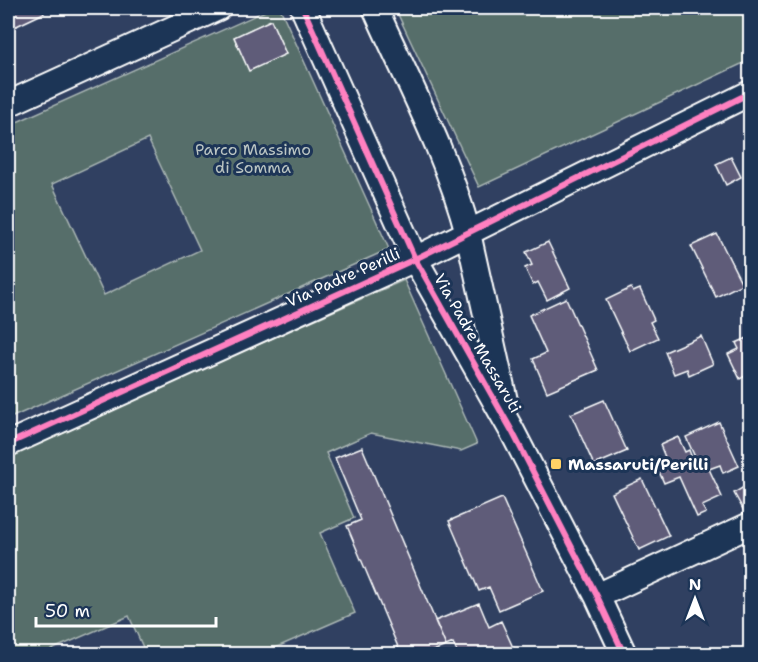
<svg xmlns="http://www.w3.org/2000/svg" width="758" height="662" viewBox="0 0 758 662" font-family="'Shantell Sans',sans-serif">
  <style>
    .green { fill: #566e6a; stroke: #aab6b4; stroke-width: 1.5; fill-rule: evenodd }
    .building { fill: #5e5b79; stroke: #fff; stroke-width: 1.5 }
    .lines { fill: none; stroke-linecap: round; stroke-linejoin: round }
    .minor-casing { stroke: #fff; stroke-width: 28 }
    .minor { stroke: #1d3557; stroke-width: 24 }
    .cycleway-casing { stroke: #1d3557; stroke-width: 10 }
    .cycleway { stroke: #ff80c0; stroke-width: 6 }
    .poi-dot { fill: #ffd166; stroke: #1d3557; stroke-width: 2 }
    .labels { text-anchor: middle; stroke-width: 6; stroke-linejoin: round; paint-order: stroke }
    .park-label { font-size: 16px; fill: #bbc5c3; stroke: #1d3557 }
    .street-label { font-size: 16px; fill: #fff; stroke: #1d3557 }
    .poi-label { font-size: 16px; font-weight: bold; fill: #fff; stroke: #1d3557; text-anchor: start }
  </style>
  <rect width="100%" height="100%" fill="#304061"/>
  <filter id="ink" filterUnits="userSpaceOnUse"><feTurbulence type="fractalNoise" baseFrequency=".0167" numOctaves="2"/><feDisplacementMap in="SourceGraphic" scale="12" xChannelSelector="R" yChannelSelector="G"/><feConvolveMatrix kernelMatrix="1 2 1 2 8 2 1 2 1" color-interpolation-filters="sRGB"/></filter>
  <g filter="url(#ink)">
    <!-- green -->
    <path class="green" d="M 272,8 L 280,8 L 389,249 L 8,419 L 8,126 ZM 271,20 L 286,54 L 249,70 L 234,37 ZM 148,139 L 200,250 L 104,295 L 52,184 Z
      M 395,8 L 750,8 L 750,60 L 479,187 Z
      M 404,280 L 477,444 L 461,451 L 371,433 L 326,453 L 354,518 L 320,533 L 355,613 L 261,654 L 146,654 L 129,616 L 42,654 L 8,654 L 8,455 Z"/>
    <!-- building -->
    <path class="building" d="M 8,8 L 42,8 L 44,13 L 8,30 Z
      M 271,20 L 286,54 L 249,71 L 234,37 Z
      M 731,157 L 741,177 L 726,185 L 716,164 Z
      M 717,234 L 742,284 L 716,297 L 691,246 Z
      M 548,242 L 570,288 L 547,300 L 538,282 L 533,285 L 525,268 L 532,265 L 526,252 Z
      M 631,288 L 633,292 L 640,289 L 654,320 L 650,322 L 658,338 L 630,351 L 606,300 Z
      M 566,298 L 598,370 L 547,392 L 533,359 L 546,353 L 529,315 Z
      M 701,336 L 713,364 L 689,375 L 687,369 L 674,374 L 665,352 Z
      M 750,337 L 750,387 L 745,376 L 740,379 L 728,354 L 739,349 L 736,343 Z
      M 604,400 L 627,451 L 594,465 L 571,414 Z
      M 719,422 L 739,466 L 723,473 L 720,465 L 709,469 L 722,497 L 702,506 L 706,513 L 697,517 L 679,477 L 664,483 L 657,467 L 667,462 L 660,445 L 678,437 L 685,452 L 689,450 L 692,458 L 695,457 L 686,437 Z
      M 362,447 L 446,646 L 425,654 L 401,654 L 347,526 L 361,520 L 335,458 Z
      M 642,479 L 669,536 L 639,550 L 612,493 Z
      M 747,485 L 750,492 L 750,507 L 744,511 L 734,493 Z
      M 502,498 L 543,591 L 499,610 L 489,587 L 479,591 L 449,521 Z
      M 479,603 L 489,627 L 501,621 L 516,654 L 458,654 L 453,643 L 446,646 L 435,621 Z"/>
    <g class="lines">
      <defs>
        <path id="minor" d="M 303,8 L 415,259 L 512,431 L 597,596 L 624,654
          M 375,8 C 407,80 448,156 468,233 L 506,405
          M 8,104 L 218,8
          M 8,444 L 415,259 L 750,93
          M 597,596 L 750,525"/>
      </defs>
      <!-- minor casing -->
      <use href="#minor" class="minor-casing"/>
      <!-- minor -->
      <use href="#minor" class="minor"/>
      <defs>
        <path id="cycleway" d="M 303,8 L 415,259 L 512,431 L 597,596 L 624,654
          M 8,444 L 415,259 L 750,93"/>
      </defs>
      <!-- cycleway casing -->
      <use href="#cycleway" class="cycleway-casing"/>
      <!-- cycleway -->
      <use href="#cycleway" class="cycleway"/>
    </g>
  </g>
  <!-- markers -->
  <rect class="poi-dot" x="550" y="458" width="12" height="12" rx="3"/>
  <g class="labels">
    <!-- park labels -->
    <g class="park-label">
      <text x="253" y="155">Parco Massimo<tspan x="253" dy="18">di Somma</tspan></text>
    </g>
    <!-- street labels -->
    <g class="street-label">
      <text transform="translate(343 277) rotate(-24)" y="6">Via Padre Perilli</text>
      <text transform="translate(478 343) rotate(60)" y="6">Via Padre Massaruti</text>
    </g>
    <!-- poi labels -->
    <g class="poi-label">
      <text x="568" y="470">Massaruti/Perilli</text>
    </g>
  </g>
  <!-- margin -->
  <rect width="758" height="662" fill="none" stroke="#1d3557" stroke-width="30"/>
  <rect x="15" y="15" width="728" height="632" fill="none" stroke="#fff" stroke-width="2" filter="url(#ink)"/>
  <!-- north arrow -->
  <g transform="translate(695 599)" stroke="#1d3557" stroke-width="4.5" paint-order="stroke">
  <path d="M0-4.5L10 22L0 15L-10 22Z" fill="#ffffff"/>
  <text y="-9" font-size="16" font-weight="bold" text-anchor="middle" fill="#ffffff">N</text>
  </g>
  <!-- scale -->
  <path d="M36 617v9h180v-9" fill="none" stroke="#ffffff" stroke-width="3"/>
  <text x="45" y="617" font-size="18" fill="#ffffff" stroke="#1d3557" stroke-width="4.5" paint-order="stroke">50 m</text>
</svg>
